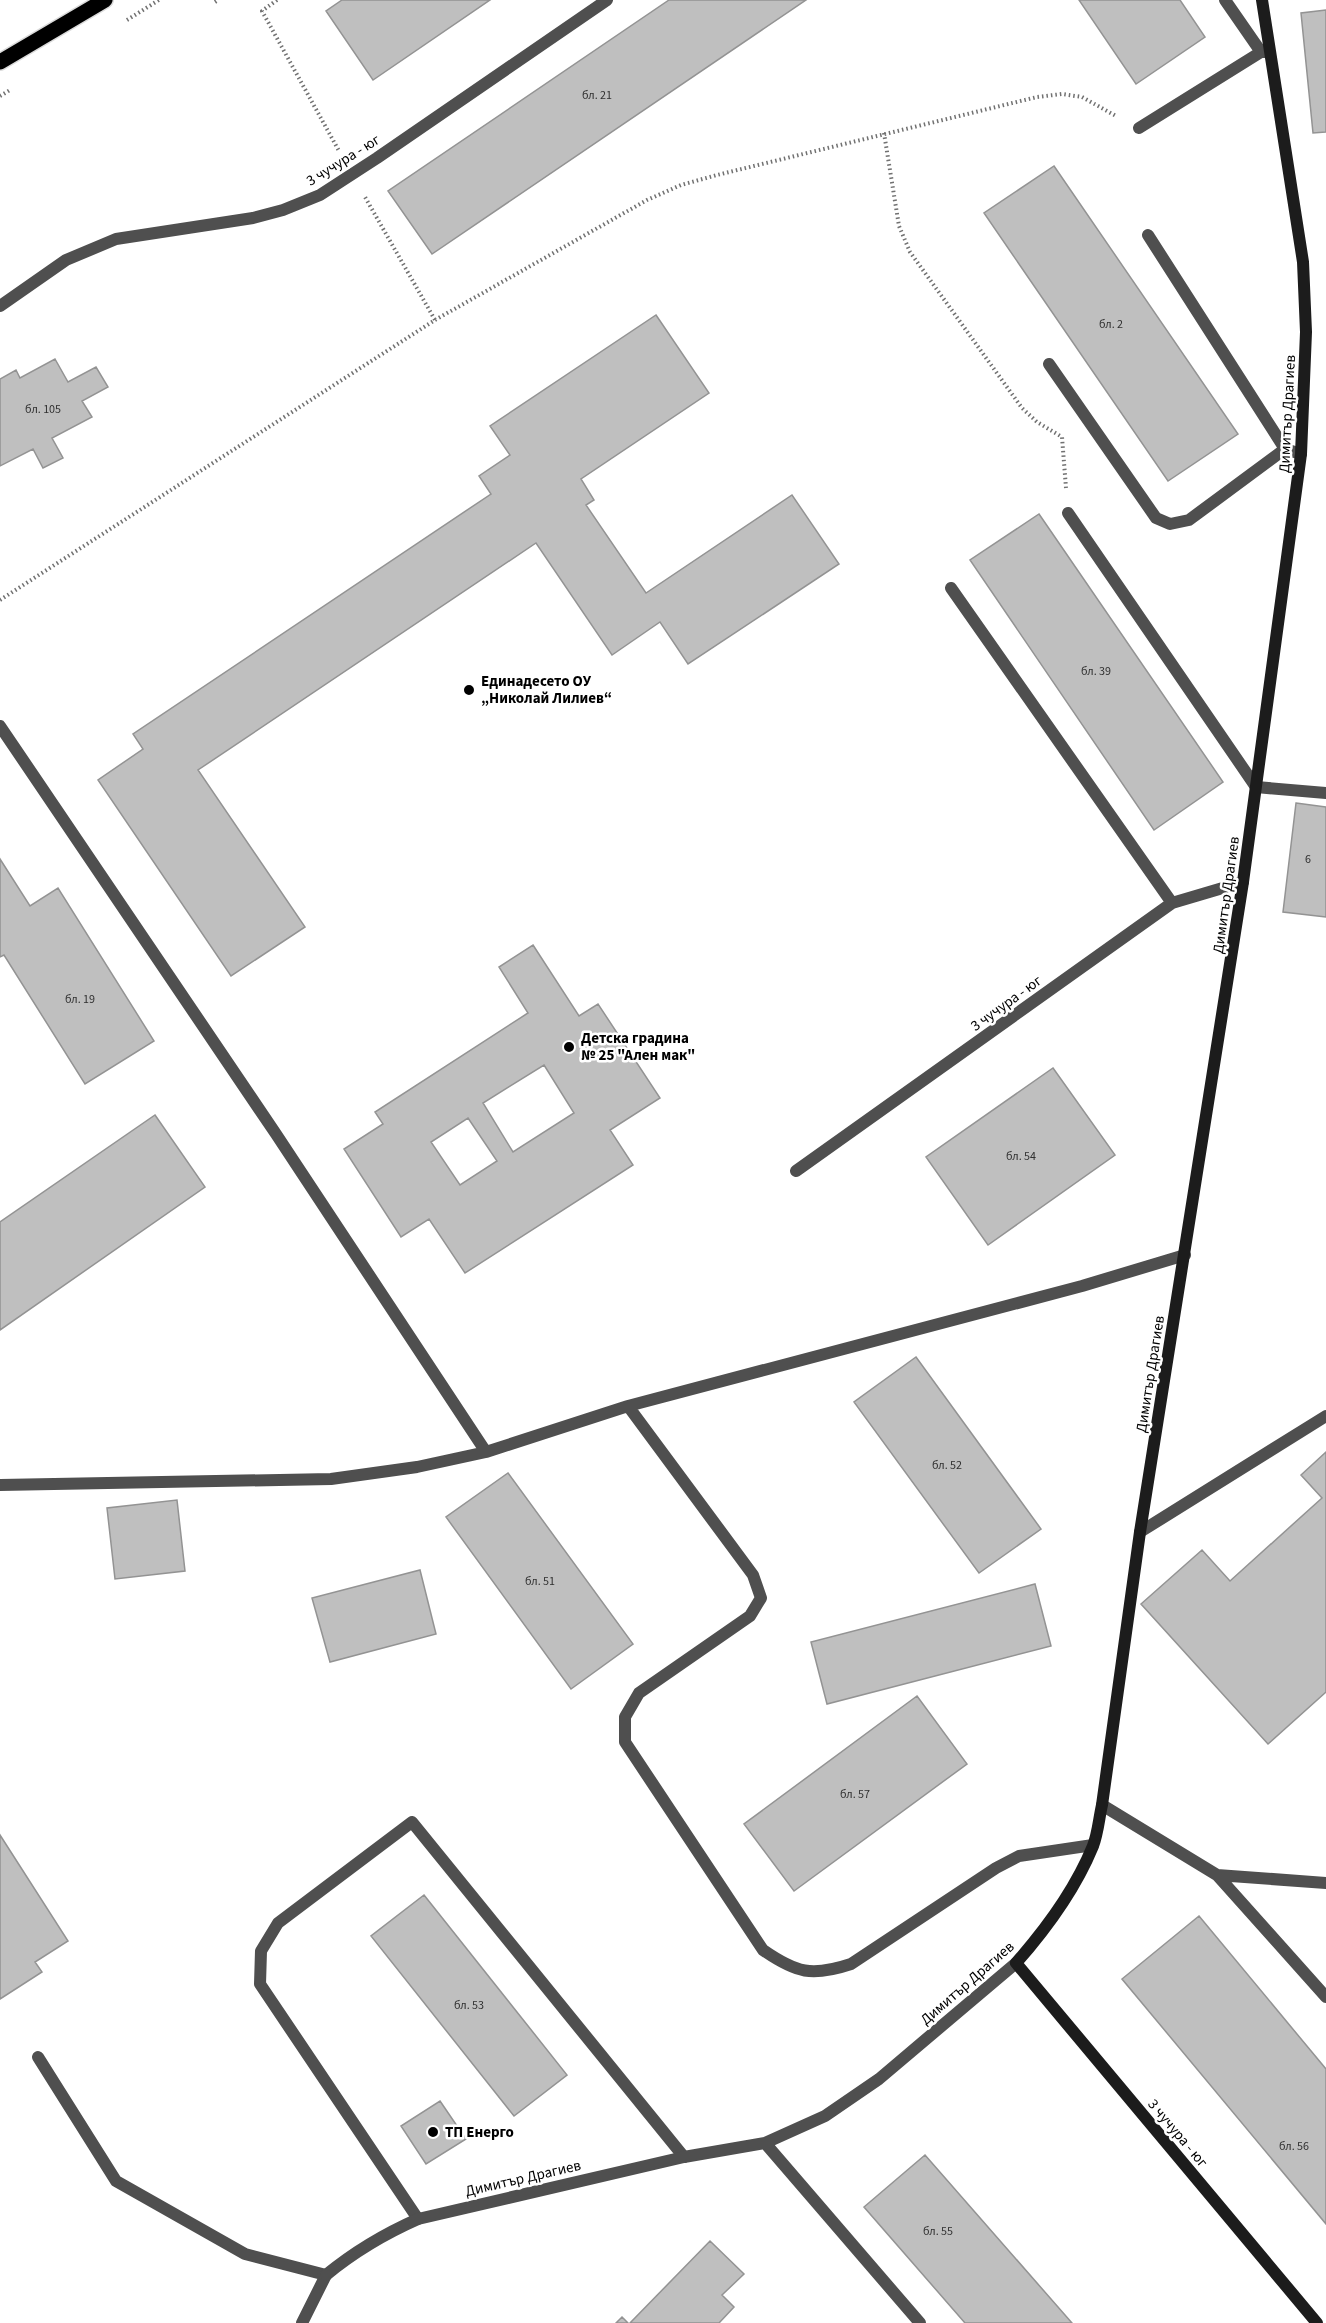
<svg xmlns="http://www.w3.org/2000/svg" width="1326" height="2323" viewBox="0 0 1326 2323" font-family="'Source Sans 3',sans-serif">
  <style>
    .building { fill: #bfbfbf; stroke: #939393; stroke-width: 1.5; fill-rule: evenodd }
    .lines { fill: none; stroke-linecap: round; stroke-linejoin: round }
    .primary-casing { stroke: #dbdbdb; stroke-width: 18 }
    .path { stroke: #717171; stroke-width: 4; stroke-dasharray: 1.5 3; stroke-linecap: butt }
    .lane { stroke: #4f4f4f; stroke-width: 12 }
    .street { stroke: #4f4f4f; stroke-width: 12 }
    .secondary { stroke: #1c1c1c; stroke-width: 12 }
    .primary { stroke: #000; stroke-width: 15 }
    .poi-dot { fill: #000; stroke: #fff; stroke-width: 2 }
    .labels { text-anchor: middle; stroke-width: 5; stroke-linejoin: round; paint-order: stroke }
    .number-label { font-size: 12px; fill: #303030 }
    .street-label { font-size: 15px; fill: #000; stroke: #fff }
    .poi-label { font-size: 15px; font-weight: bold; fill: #000; stroke: #fff; text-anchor: start }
  </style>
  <rect width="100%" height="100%" fill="#fff"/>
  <!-- building -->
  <path class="building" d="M 342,0 L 490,0 L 373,80 L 326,11 Z
    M 669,0 L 806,0 L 432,254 L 388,191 Z
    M 1079,0 L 1180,0 L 1205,37 L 1136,84 Z
    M 1326,10 L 1326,132 L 1313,133 L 1301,13 Z
    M 1054,166 L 1238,434 L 1168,481 L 984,213 Z
    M 656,315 L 709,393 L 581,479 L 594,500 L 586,505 L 646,593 L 792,495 L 839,564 L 688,664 L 660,622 L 612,655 L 536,543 L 198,770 L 305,927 L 231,976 L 98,780 L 143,749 L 133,734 L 491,494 L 479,476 L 510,455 L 490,426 Z
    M 55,359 L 68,382 L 96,367 L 108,387 L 82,401 L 92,417 L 52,438 L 63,458 L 43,468 L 33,449 L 0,466 L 0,379 L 16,370 L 20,378 Z
    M 1039,514 L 1223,782 L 1154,830 L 970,560 Z
    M 1296,803 L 1326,807 L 1326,917 L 1283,912 Z
    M 0,859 L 30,906 L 58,888 L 154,1041 L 85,1084 L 4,955 L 0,957 Z
    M 533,945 L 579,1016 L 598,1004 L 660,1098 L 610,1130 L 633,1165 L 465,1273 L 429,1219 L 401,1237 L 344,1149 L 383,1124 L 375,1112 L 528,1013 L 499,967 ZM 544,1065 L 574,1113 L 513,1152 L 483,1103 ZM 468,1118 L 497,1161 L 460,1185 L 431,1142 Z
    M 1053,1068 L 1115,1155 L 988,1245 L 926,1157 Z
    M 155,1115 L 205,1187 L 0,1330 L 0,1222 Z
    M 916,1357 L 1041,1529 L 979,1573 L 854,1402 Z
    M 1326,1452 L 1326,1692 L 1268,1744 L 1141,1604 L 1202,1550 L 1230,1581 L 1322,1498 L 1301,1475 Z
    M 508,1473 L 633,1644 L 571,1689 L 446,1517 Z
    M 177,1500 L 185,1571 L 115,1579 L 107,1508 Z
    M 420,1570 L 436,1634 L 330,1662 L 312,1598 Z
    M 1035,1584 L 1051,1646 L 827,1704 L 811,1642 Z
    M 917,1696 L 967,1764 L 794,1891 L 744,1824 Z
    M 0,1835 L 68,1941 L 35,1962 L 42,1972 L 0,1999 Z
    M 424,1895 L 567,2075 L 514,2116 L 371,1936 Z
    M 1199,1916 L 1326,2069 L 1326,2224 L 1122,1979 Z
    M 440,2101 L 466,2139 L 426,2164 L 401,2126 Z
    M 925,2155 L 1072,2323 L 965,2323 L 864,2207 Z
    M 710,2241 L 744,2274 L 722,2295 L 734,2307 L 719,2323 L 630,2323 Z
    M 622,2317 L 628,2323 L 616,2323 Z"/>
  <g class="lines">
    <defs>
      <path id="primary" d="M 0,62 L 105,0"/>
    </defs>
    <!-- primary casing -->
    <use href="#primary" class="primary-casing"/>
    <!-- path -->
    <path class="path" d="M 277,0 L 262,11 L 339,151
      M 215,2 L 218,0
      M 127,20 L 159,0
      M 0,96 L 10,90
      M 884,133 L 899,226 L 910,252 L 1022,408 L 1037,422 L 1062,437 L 1066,488
      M 435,320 L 647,200 L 681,185 L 717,175 L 1037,97 L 1062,94 L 1082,97 L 1116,116
      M 0,600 L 435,320 L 365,197"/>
    <!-- lane -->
    <path class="lane" d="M 1225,0 L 1261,52 L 1268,52
      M 1139,128 L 1261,52
      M 1148,235 L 1285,449 L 1301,454
      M 1049,364 L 1156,518 L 1170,524 L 1189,520 L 1285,449
      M 1068,513 L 1256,787 L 1326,793
      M 951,588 L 1172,903
      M 796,1171 L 1172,903 L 1243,882
      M 1140,1532 L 1326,1416
      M 1102,1805 L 1217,1875 L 1326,1883
      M 1217,1875 L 1326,1997
      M 38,2057 L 116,2181 L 245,2254 L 326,2275 L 302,2323
      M 418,2219 L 260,1984 L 261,1951 L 278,1923 L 412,1822 L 684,2157"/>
    <!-- street -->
    <path class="street" d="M 0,306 L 66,260 L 116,239 L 253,218 L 283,210 L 320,195 L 377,158 L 607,0
      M 0,726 L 276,1134 L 486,1452
      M 628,1406 L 753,1575 L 761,1598 L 750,1616 L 639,1693 L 625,1717 L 625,1742 L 763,1950 C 796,1973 812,1977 851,1964 L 996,1868 L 1019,1856 L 1093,1845
      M 0,1485 L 331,1479 L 417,1467 L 486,1452 L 628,1406 L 1082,1286 L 1185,1255
      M 765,2143 L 920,2323
      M 326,2275 C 354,2252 384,2234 418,2219 L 684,2157 L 765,2143 L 825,2116 L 879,2079 L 1016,1963"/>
    <!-- secondary -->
    <path class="secondary" d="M 1262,0 L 1303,262 L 1306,332 L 1301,454 L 1243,882 L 1140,1532 L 1102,1805 C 1099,1818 1098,1833 1093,1846 C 1075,1890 1047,1928 1016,1963 L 1317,2323"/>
    <!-- primary -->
    <use href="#primary" class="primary"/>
  </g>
  <!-- markers -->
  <g class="poi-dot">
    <circle cx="469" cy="690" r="6"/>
    <circle cx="569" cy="1047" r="6"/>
    <circle cx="433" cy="2132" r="6"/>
  </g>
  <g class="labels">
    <!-- number labels -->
    <g class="number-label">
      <text x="597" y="99">бл. 21</text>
      <text x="1111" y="328">бл. 2</text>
      <text x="43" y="413">бл. 105</text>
      <text x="1096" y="675">бл. 39</text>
      <text x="1308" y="863">6</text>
      <text x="80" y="1003">бл. 19</text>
      <text x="1021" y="1160">бл. 54</text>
      <text x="947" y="1469">бл. 52</text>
      <text x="540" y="1585">бл. 51</text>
      <text x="855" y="1798">бл. 57</text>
      <text x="469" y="2009">бл. 53</text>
      <text x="1294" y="2150">бл. 56</text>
      <text x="938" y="2235">бл. 55</text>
    </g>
    <!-- street labels -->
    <g class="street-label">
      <text transform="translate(343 160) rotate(-32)" y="5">3 чучура - юг</text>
      <text transform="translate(1287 414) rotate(-87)" y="5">Димитър Драгиев</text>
      <text transform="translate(1226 895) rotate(-82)" y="5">Димитър Драгиев</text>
      <text transform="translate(1006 1003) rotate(-36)" y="5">3 чучура - юг</text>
      <text transform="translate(1150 1374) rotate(-81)" y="5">Димитър Драгиев</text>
      <text transform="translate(967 1983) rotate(-41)" y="5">Димитър Драгиев</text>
      <text transform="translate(1178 2133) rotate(50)" y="5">3 чучура - юг</text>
      <text transform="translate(523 2178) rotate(-13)" y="5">Димитър Драгиев</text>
    </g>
    <!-- poi labels -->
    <g class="poi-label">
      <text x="481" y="686">Единадесето ОУ<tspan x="481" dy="17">„Николай Лилиев“</tspan></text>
      <text x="581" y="1043">Детска градина<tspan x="581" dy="17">№ 25 "Ален мак"</tspan></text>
      <text x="445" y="2137">ТП Енерго</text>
    </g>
  </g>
</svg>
